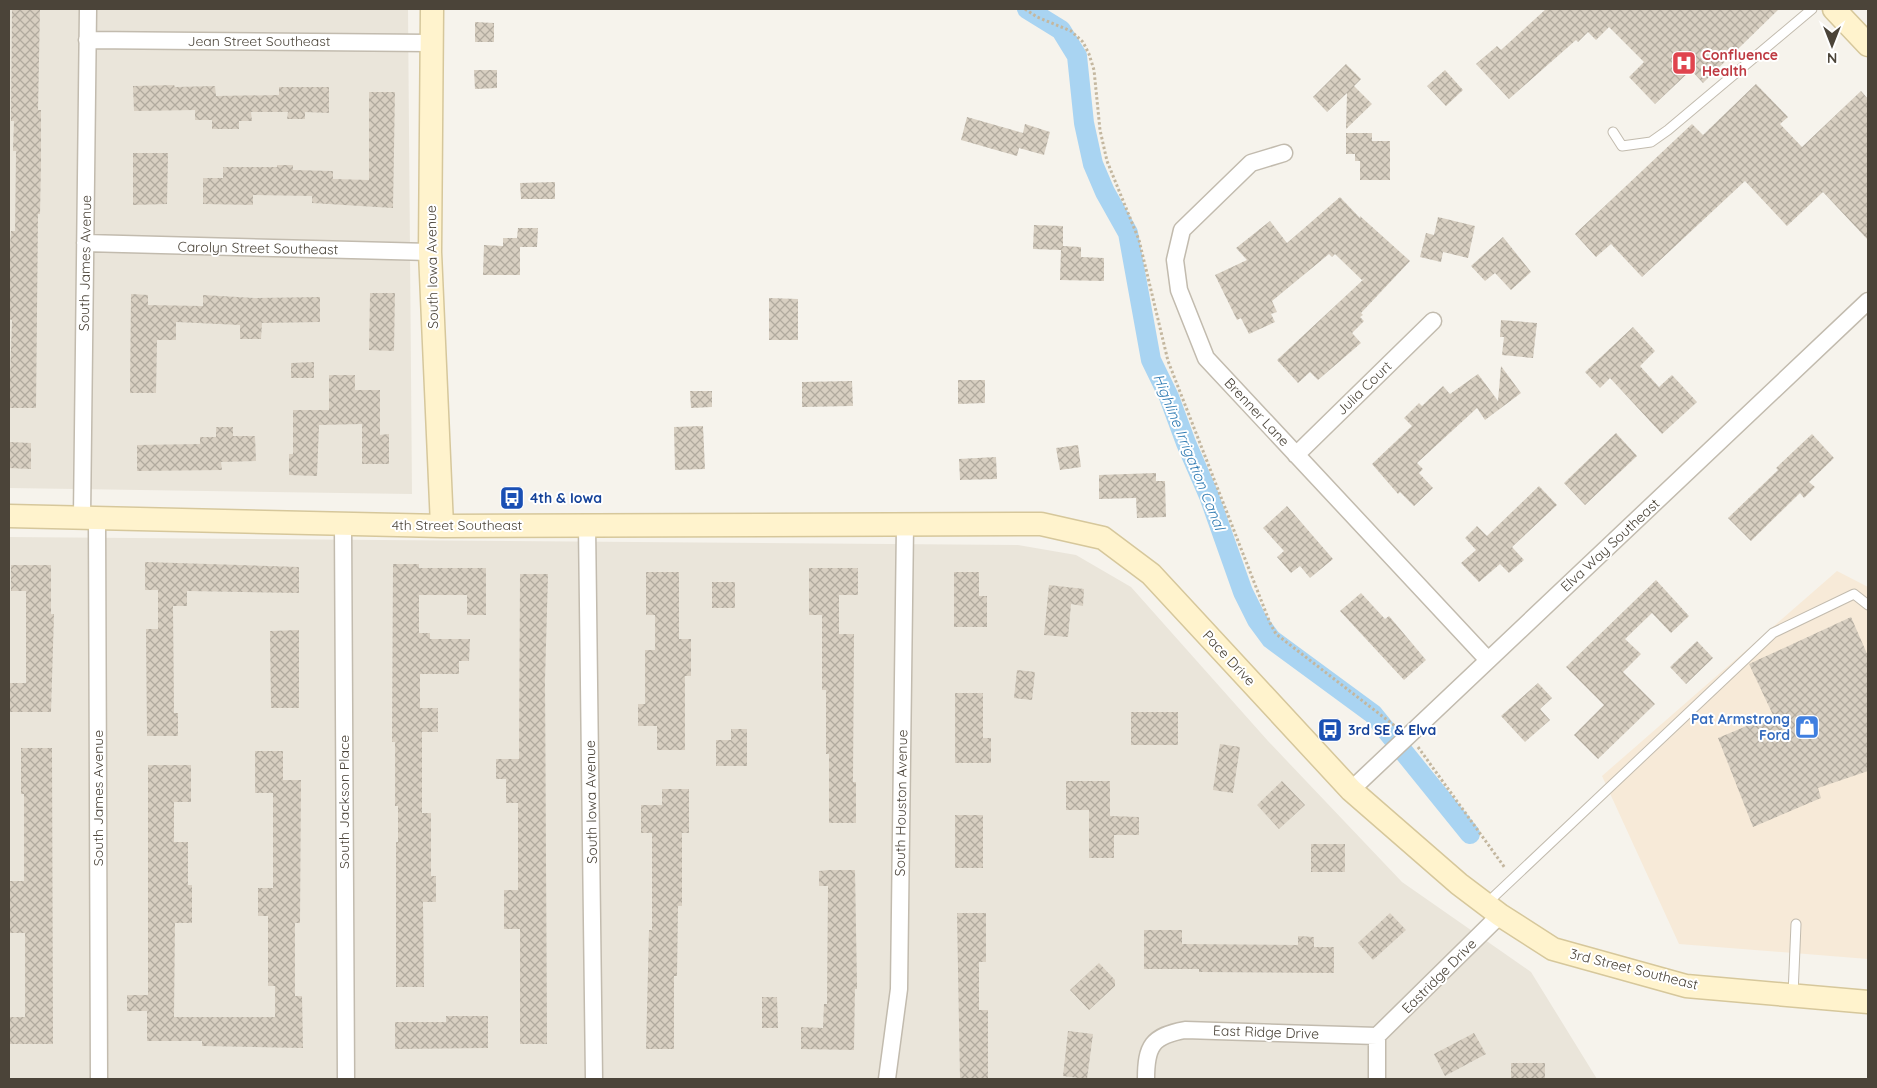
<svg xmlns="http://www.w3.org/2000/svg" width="1877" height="1088" viewBox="0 0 1877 1088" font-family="Quicksand,sans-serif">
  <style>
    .residential { fill: #eae5da }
    .commercial { fill: #f7ead8 }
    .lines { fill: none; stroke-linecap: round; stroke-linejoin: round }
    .canal { stroke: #a9d4f2; stroke-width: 20 }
    .building { fill: url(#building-cross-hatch) }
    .lane-casing { stroke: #c2bbae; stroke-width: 11 }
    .street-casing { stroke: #c2bbae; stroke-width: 19 }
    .secondary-casing { stroke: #d6c79b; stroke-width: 25 }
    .path { stroke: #c4b79f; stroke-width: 3; stroke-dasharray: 2.5 2.5; stroke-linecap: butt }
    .lane { stroke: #fff; stroke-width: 9 }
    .street { stroke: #fff; stroke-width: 16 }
    .secondary { stroke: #fff3cd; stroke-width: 22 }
    .labels { text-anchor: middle; stroke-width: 4; stroke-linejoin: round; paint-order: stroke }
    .street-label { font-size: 14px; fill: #4b4439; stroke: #fff }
    .health-label { font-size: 14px; font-weight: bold; fill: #be3a42; stroke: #fff; text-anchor: start }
    .transit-label { font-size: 14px; font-weight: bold; fill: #164399; stroke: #fff; text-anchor: start }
    .shop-label { font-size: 14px; font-weight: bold; fill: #366cbe; stroke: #fff; text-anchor: end }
    .water-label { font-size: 15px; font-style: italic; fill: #2e7ab2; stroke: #fff }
  </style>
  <defs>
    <pattern id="building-cross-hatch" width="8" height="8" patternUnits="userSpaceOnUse" patternTransform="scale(1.25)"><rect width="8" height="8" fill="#d8cfc1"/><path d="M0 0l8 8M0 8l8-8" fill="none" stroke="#b1aa9e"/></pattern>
  </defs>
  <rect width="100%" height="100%" fill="#f6f3ec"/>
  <!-- residential -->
  <path class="residential" d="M 9,9 L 408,9 L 412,494 L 9,488 Z
    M 9,537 L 1018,545 L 1076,555 L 1131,587 L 1268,741 L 1402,882 L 1531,972 L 1597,1079 L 9,1079 Z"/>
  <!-- commercial -->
  <path class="commercial" d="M 1837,571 L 1868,587 L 1868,959 L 1679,944 L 1602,776 Z"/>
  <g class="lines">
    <!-- canal -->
    <path class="canal" d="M 1027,9 L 1061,30 L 1077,56 L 1084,123 L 1093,164 L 1105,192 L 1128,233 L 1151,360 L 1169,397 L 1186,443 L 1209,496 L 1243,592 L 1257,620 L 1271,639 L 1373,714 L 1470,834"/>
  </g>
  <!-- building -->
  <path class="building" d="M 12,9 L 40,9 L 38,110 L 41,110 L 41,164 L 40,214 L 38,214 L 36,408 L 9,408 L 12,320 L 9,319 L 9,260 L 11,231 L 15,231 L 16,151 L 13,151 L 14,121 L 11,121 Z
    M 1546,9 L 1779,9 L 1703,83 L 1691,70 L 1655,104 L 1629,77 L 1644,62 L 1609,27 L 1596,40 L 1588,32 L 1578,42 L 1576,40 L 1509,99 L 1476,64 L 1497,46 L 1501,50 Z
    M 475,22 L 494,23 L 494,42 L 475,42 Z
    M 1346,64 L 1361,79 L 1354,86 L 1372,104 L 1346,129 L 1347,93 L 1327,112 L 1313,97 Z
    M 474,70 L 497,70 L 497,88 L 475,89 Z
    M 1445,70 L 1463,90 L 1446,106 L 1427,86 Z
    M 1756,84 L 1788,117 L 1780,124 L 1802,147 L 1861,91 L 1868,99 L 1868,240 L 1823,192 L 1787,226 L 1745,181 L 1642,277 L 1611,244 L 1596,257 L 1575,234 L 1692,124 L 1703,135 Z
    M 174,85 L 175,87 L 215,86 L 216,96 L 279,95 L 279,87 L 329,87 L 329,113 L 305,112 L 305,119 L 287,119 L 288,112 L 251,112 L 252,121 L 239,121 L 239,129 L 212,129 L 212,120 L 195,120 L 195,110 L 134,111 L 133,86 Z
    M 369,92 L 395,92 L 393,208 L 312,203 L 312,196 L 253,195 L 253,205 L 203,204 L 203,178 L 223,178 L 223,167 L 277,167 L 277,165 L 293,165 L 293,170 L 333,171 L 333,179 L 369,180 Z
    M 967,117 L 1023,133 L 1025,124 L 1050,132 L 1044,155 L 1019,148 L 1017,156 L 961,140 Z
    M 1346,133 L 1372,133 L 1372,141 L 1390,141 L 1390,180 L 1360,180 L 1360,161 L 1355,161 L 1355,154 L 1346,154 Z
    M 133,153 L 168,153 L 167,204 L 133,205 Z
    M 555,182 L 555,199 L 521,199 L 520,183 Z
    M 1340,197 L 1360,218 L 1360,216 L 1410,261 L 1361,313 L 1363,315 L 1360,317 L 1364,321 L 1352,333 L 1361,343 L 1318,380 L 1310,372 L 1298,383 L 1277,360 L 1365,278 L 1362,280 L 1335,254 L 1332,257 L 1329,254 L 1272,301 L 1277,312 L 1271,314 L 1275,322 L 1249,334 L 1241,318 L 1237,320 L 1215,275 L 1247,260 L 1236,248 L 1270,221 L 1287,243 Z
    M 1438,217 L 1475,226 L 1468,258 L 1443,252 L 1441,262 L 1420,257 L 1426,233 L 1434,235 Z
    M 1034,225 L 1063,226 L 1063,246 L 1081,247 L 1081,257 L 1104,258 L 1104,281 L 1060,280 L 1061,250 L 1033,249 Z
    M 518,228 L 538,228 L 537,247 L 520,247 L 520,275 L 483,275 L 484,245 L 503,246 L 503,238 L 517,238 Z
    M 1503,237 L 1531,272 L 1511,290 L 1495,273 L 1485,281 L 1471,266 Z
    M 370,293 L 395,293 L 394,351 L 369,350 Z
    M 131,294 L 148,295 L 148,305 L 203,306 L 203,295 L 255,298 L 320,297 L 320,322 L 262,323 L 261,339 L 240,339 L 240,325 L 176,322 L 176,340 L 157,340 L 156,393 L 130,393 Z
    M 769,298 L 798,299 L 798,340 L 769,340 Z
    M 1501,320 L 1537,323 L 1533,358 L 1502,355 L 1504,337 L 1500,337 Z
    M 1633,327 L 1655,351 L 1640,366 L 1659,387 L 1672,375 L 1697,402 L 1662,434 L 1610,378 L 1600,388 L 1585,372 Z
    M 314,362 L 314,378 L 291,378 L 291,363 Z
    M 1501,366 L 1521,393 L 1485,420 L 1477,408 L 1417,463 L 1423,469 L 1419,473 L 1433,488 L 1414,506 L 1400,492 L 1398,494 L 1372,464 L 1412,426 L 1404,418 L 1419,403 L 1422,406 L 1443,386 L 1450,394 L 1478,374 L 1498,401 Z
    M 329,375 L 355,375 L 355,390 L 380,390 L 380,435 L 389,434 L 389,464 L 362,464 L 362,424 L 319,425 L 317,476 L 289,475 L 289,454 L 293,454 L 293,410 L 329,410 Z
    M 958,380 L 985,380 L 985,403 L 958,404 Z
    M 852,381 L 853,406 L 802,407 L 802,382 Z
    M 690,391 L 712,391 L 712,407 L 691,408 Z
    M 703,426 L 705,469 L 675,470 L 674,427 Z
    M 216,427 L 233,427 L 233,436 L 255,436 L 256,461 L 221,462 L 222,470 L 137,471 L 137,445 L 200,444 L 200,437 L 216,437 Z
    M 1616,433 L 1637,456 L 1585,505 L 1564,483 Z
    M 1812,434 L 1834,458 L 1809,482 L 1815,487 L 1804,498 L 1800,493 L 1751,541 L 1728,518 L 1778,470 L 1776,468 Z
    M 9,442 L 31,443 L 31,469 L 9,468 Z
    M 1078,445 L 1081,467 L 1060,470 L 1056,448 Z
    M 996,457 L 997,479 L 960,480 L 959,459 Z
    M 1156,473 L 1156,481 L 1165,481 L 1166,517 L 1137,518 L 1136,498 L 1099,499 L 1099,475 Z
    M 1539,486 L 1557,505 L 1512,547 L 1524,560 L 1509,573 L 1500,564 L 1479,582 L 1461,563 L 1476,550 L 1465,538 L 1477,526 L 1487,536 Z
    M 1287,506 L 1333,559 L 1310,578 L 1300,566 L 1291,573 L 1277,557 L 1284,551 L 1263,528 Z
    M 145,562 L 299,567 L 299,593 L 187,591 L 187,606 L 173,606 L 174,713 L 178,713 L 178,736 L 147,736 L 146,629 L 158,629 L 158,590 L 145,590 Z
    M 393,564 L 419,564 L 419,568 L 486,568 L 486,615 L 467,615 L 467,595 L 419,595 L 419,633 L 430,633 L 430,639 L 470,639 L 469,661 L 459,661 L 459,674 L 420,674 L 420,708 L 438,708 L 438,732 L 422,732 L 422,813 L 431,813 L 431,876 L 436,876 L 436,902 L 423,902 L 424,987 L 396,987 L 396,842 L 398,842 L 398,806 L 395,806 L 395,742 L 392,742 Z
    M 11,565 L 51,565 L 51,614 L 54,614 L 51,712 L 9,712 L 9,683 L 26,683 L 26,591 L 11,591 Z
    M 809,568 L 858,568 L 858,595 L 839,595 L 839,634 L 854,634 L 853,782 L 856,782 L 856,823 L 829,823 L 829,754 L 826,754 L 826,690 L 822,690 L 822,615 L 809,615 Z
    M 646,572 L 679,572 L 679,639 L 691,639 L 691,676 L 685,676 L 685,750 L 657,750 L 657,726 L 638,726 L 638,704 L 645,704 L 645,650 L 655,650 L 655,615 L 646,615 Z
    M 954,572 L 979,572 L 979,596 L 987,596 L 987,627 L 954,627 Z
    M 520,574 L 548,574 L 545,680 L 547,1044 L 520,1044 L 520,929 L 504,929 L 504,890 L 518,890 L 518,803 L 506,803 L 506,779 L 496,779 L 496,759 L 519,759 Z
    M 1656,580 L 1689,616 L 1671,633 L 1652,613 L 1625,639 L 1641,654 L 1623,672 L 1655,704 L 1598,759 L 1574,735 L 1604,705 L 1566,667 Z
    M 712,582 L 735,582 L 735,608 L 712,608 Z
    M 1049,585 L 1084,589 L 1083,606 L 1071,604 L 1068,637 L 1044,635 Z
    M 1361,593 L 1385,619 L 1389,616 L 1426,660 L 1404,680 L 1340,611 Z
    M 1851,617 L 1868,656 L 1868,771 L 1818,788 L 1821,798 L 1753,827 L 1718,738 L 1773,715 L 1749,664 Z
    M 299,630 L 299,708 L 271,708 L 270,631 Z
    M 1697,641 L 1713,658 L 1686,684 L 1670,667 Z
    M 1017,670 L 1035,672 L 1032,700 L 1014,698 Z
    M 1538,683 L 1552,698 L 1540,709 L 1550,720 L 1525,742 L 1501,716 Z
    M 955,693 L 983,693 L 983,738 L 991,738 L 991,763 L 955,763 Z
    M 1131,712 L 1178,712 L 1178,745 L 1131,745 Z
    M 731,729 L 747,729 L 747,766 L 716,766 L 716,740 L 731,740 Z
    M 1220,744 L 1240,747 L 1233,793 L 1213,790 Z
    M 21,748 L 52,748 L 53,1044 L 9,1044 L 9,1017 L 25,1017 L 25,933 L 10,933 L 9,914 L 9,881 L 24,881 L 24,794 L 21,794 Z
    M 255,751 L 283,751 L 283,780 L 301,780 L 300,923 L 295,923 L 295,996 L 302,996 L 303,1048 L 202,1046 L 202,1041 L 147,1041 L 147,1011 L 127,1011 L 127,995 L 148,995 L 148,765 L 191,765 L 191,802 L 174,802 L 174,842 L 188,842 L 188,885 L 192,885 L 192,923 L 175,923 L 174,1017 L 275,1017 L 275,986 L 268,986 L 268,916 L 258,916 L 258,888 L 273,888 L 273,793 L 255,793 Z
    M 1066,781 L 1110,781 L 1110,816 L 1139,817 L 1139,835 L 1114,835 L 1114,858 L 1089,858 L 1089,810 L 1066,810 Z
    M 1282,781 L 1305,805 L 1279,829 L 1257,805 Z
    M 662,789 L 689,789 L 689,833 L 682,833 L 682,906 L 678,906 L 677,976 L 674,976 L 674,1049 L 646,1049 L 649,930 L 652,930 L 652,833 L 641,833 L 641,805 L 662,805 Z
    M 955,815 L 983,815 L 983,868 L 955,868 Z
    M 1311,844 L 1345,844 L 1345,872 L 1311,872 Z
    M 828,870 L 855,870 L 857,989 L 855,989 L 854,1050 L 801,1049 L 801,1027 L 823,1028 L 824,1004 L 827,1004 L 828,886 L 819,886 L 819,871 Z
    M 957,913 L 986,913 L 986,962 L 979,962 L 979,1010 L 988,1010 L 988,1079 L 960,1079 Z
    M 1390,913 L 1406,930 L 1373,960 L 1358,943 Z
    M 1144,930 L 1182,930 L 1182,944 L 1298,945 L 1298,936 L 1314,937 L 1314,947 L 1334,947 L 1334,973 L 1199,972 L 1199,969 L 1144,969 Z
    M 1099,963 L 1115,980 L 1115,986 L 1089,1010 L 1070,990 Z
    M 762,997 L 777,997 L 778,1028 L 762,1028 Z
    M 446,1016 L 488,1016 L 488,1048 L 395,1049 L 395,1022 L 446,1022 Z
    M 1068,1031 L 1093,1034 L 1087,1079 L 1063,1076 Z
    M 1474,1033 L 1486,1054 L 1445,1076 L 1434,1054 Z
    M 1511,1063 L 1545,1063 L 1545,1079 L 1511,1079 Z"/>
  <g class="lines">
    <defs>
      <path id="lane" d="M 1613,132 L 1622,146 L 1651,142 L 1668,130 L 1812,9
        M 1486,904 L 1773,633 L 1854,594 L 1868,605
        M 1793,995 L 1796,924"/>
      <path id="street" d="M 87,40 L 431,43
        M 1284,153 L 1251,163 L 1182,230 L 1175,260 L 1179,290 L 1206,358 L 1488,660
        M 85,243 L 430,252
        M 1296,455 L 1433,321
        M 82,517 L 88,9
        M 97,517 L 99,1079
        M 343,524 L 346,1079
        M 587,525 L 594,1079
        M 1351,790 L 1868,301
        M 1377,1036 L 1500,915
        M 1377,1036 L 1377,1079
        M 887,1079 L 899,989 L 905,525
        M 1146,1079 C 1146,1046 1152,1036 1185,1030 L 1377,1036"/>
      <path id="secondary" d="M 432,9 L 430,252 L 442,526
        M 1834,9 L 1868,45
        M 9,516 L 442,526 L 1041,524 L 1103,538 L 1151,574 L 1351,790 L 1459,884 L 1500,915 L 1553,949 L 1686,986 L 1868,1002"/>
    </defs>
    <!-- lane casing -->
    <use href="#lane" class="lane-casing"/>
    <!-- street casing -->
    <use href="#street" class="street-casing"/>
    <!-- secondary casing -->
    <use href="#secondary" class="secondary-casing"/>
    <!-- path -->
    <path class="path" d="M 1025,9 L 1037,17 L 1071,31 L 1083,42 L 1089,54 L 1094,70 L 1100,130 L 1107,161 L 1139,240 L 1168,361 L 1270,623 L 1276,634 L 1285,641 L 1395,726
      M 1418,747 L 1505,868"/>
    <!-- lane -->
    <use href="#lane" class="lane"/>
    <!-- street -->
    <use href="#street" class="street"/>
    <!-- secondary -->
    <use href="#secondary" class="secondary"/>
  </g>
  <!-- icons -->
  <defs>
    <symbol id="hospital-square" viewBox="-11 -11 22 22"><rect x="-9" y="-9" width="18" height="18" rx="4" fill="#e0444e" stroke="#fff"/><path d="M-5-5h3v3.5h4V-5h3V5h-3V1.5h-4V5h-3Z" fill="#fff"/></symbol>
    <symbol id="bus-square" viewBox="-11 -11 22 22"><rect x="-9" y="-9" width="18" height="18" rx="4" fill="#1a4fb4" stroke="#fff"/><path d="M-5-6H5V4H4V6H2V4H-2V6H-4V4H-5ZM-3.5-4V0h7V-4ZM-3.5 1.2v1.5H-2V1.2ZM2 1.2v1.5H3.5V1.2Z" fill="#fff"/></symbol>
    <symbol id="shop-square" viewBox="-11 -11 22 22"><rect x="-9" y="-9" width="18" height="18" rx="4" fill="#3f7fe0" stroke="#fff"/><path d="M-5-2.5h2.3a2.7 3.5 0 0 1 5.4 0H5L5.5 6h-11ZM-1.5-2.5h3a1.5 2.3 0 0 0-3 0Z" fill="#fff"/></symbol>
  </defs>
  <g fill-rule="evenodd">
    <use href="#hospital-square" x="1670" y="49" width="28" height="28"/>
    <use href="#bus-square" x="498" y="484" width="28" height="28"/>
    <use href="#shop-square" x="1793" y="713" width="28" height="28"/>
    <use href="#bus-square" x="1316" y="716" width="28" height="28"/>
  </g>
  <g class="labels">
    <!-- street labels -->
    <g class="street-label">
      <text x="259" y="46">Jean Street Southeast</text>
      <text transform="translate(258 248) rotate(1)" y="5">Carolyn Street Southeast</text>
      <text transform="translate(85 263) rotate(-89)" y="5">South James Avenue</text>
      <text transform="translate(432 267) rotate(-91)" y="5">South Iowa Avenue</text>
      <text transform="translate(1364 388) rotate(-44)" y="5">Julia Court</text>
      <text transform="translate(1257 412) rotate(47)" y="5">Brenner Lane</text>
      <text x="457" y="530">4th Street Southeast</text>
      <text transform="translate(1610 545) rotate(-43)" y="5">Elva Way Southeast</text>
      <text transform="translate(1229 658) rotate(47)" y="5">Pace Drive</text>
      <text transform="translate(98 798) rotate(-90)" y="5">South James Avenue</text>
      <text transform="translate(344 802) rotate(-90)" y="5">South Jackson Place</text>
      <text transform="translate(591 802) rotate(-91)" y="5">South Iowa Avenue</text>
      <text transform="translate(901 803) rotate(-89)" y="5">South Houston Avenue</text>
      <text transform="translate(1634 969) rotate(14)" y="5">3rd Street Southeast</text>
      <text transform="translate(1439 976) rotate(-45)" y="5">Eastridge Drive</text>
      <text transform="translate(1266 1032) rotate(2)" y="5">East Ridge Drive</text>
    </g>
    <!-- health labels -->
    <g class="health-label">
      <text x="1702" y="60">Confluence<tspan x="1702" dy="16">Health</tspan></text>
    </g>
    <!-- transit labels -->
    <g class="transit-label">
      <text x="530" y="503">4th &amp; Iowa</text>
      <text x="1348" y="735">3rd SE &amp; Elva</text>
    </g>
    <!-- shop labels -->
    <g class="shop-label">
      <text x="1790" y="724">Pat Armstrong<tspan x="1790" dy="16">Ford</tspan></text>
    </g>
    <!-- water labels -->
    <g class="water-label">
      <text transform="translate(1189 452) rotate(68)" y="5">Highline Irrigation Canal</text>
    </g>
  </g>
  <!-- border -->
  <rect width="1877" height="1088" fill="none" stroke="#4b4439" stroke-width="20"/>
  <!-- north arrow -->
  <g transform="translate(1832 45) rotate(180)" stroke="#ffffff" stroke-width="4" paint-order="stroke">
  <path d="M0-4L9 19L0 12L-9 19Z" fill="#4b4439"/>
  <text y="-8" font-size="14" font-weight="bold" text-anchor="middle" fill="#4b4439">N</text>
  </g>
</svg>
